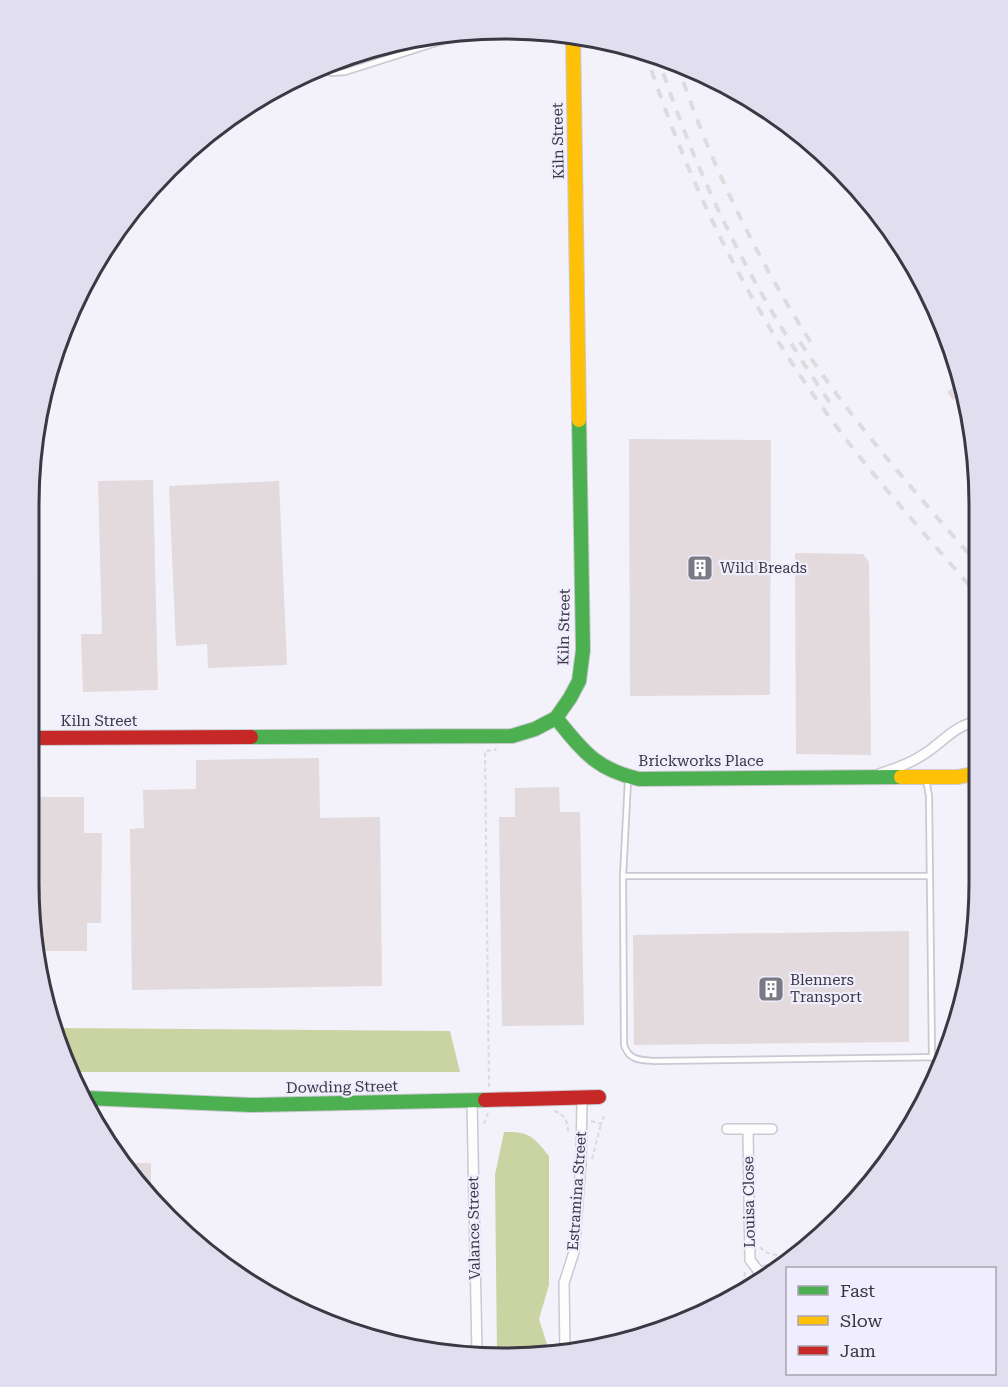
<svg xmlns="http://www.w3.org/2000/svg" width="1008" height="1387" viewBox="0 0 1008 1387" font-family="'Roboto Serif',serif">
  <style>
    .forest { fill: #c9d4a2 }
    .building { fill: #e2dadc }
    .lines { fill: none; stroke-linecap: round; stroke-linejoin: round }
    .lane-casing { stroke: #cac8d1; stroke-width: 8 }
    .street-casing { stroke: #cac8d1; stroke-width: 12 }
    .fast-casing { stroke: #cac8d1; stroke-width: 16 }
    .slow-casing { stroke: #cac8d1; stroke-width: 16 }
    .jam-casing { stroke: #cac8d1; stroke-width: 16 }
    .path { stroke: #dadadc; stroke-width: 2; stroke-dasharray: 4.5 3; stroke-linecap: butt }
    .lane { stroke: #fdfdfe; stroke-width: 4.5 }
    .street { stroke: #fdfdfe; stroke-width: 9 }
    .fast { stroke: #4caf50; stroke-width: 14 }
    .slow { stroke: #ffc107; stroke-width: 14 }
    .jam { stroke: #c62828; stroke-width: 14 }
    .rail { stroke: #dcdcde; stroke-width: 4; stroke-dasharray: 10 10; stroke-linecap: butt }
    .labels { text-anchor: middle; stroke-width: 4.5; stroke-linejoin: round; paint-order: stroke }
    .street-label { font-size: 15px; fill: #3a3843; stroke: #f0edfe }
    .poi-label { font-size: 15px; fill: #3a3843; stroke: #f0edfe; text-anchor: start }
    .rim { fill: none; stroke: #3a3843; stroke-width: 3 }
  </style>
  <rect width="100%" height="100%" fill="#f3f1fa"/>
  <!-- forest -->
  <path class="forest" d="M 55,1028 L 450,1031 L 460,1072 L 74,1072 Z
    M 504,1132 C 529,1131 534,1137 549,1156 L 549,1285 L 539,1319 L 550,1354 L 497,1354 L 495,1175 Z"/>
  <!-- building -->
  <path class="building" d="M 417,39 L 417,46 L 382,46 L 382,45 Z
    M 377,46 L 377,56 L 351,56 Z
    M 960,383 L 966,407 L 958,396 L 953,400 L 947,392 Z
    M 629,439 L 771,440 L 770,695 L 630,696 Z
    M 153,480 L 158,690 L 83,692 L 81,634 L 102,634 L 98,481 Z
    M 279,481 L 287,665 L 208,668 L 207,644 L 176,646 L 169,486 Z
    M 795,553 L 863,554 L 869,562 L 871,755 L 796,754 Z
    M 319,758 L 320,818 L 380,817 L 382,986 L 132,990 L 130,829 L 144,828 L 143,790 L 196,789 L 196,760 Z
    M 559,787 L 560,812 L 580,812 L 584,1025 L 502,1026 L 499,817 L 515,817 L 515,788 Z
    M 29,797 L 84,797 L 84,833 L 102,833 L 101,923 L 87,923 L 87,951 L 42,951 L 42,965 L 39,965 L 28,883 Z
    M 909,931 L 909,1042 L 634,1045 L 633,935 Z
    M 123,1163 L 151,1163 L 151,1196 L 139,1182 Z"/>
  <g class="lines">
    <defs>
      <path id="lane" d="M 319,68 L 332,73 L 345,72 L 446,40 L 458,32
        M 926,779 L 929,796 L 932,1058
        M 628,780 L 623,876 L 624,1045 C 629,1060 639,1060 654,1061 L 944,1057
        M 623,876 L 930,876"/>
      <path id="street" d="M 879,774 C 897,768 914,762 930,750 C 948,737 954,727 977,721
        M 472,1101 L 477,1354
        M 727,1129 L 772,1129
        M 748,1129 L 750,1260 L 760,1273
        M 755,1282 C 759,1271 767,1269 779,1269
        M 565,1354 L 564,1283 L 574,1252 L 581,1162 L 582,1098"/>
      <path id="fast" d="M 556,718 C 583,751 595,769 639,779 L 901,777
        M 251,737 L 512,736 L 535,729 L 556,718 L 570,698 L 579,681 L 583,650 L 579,420
        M 86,1098 L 251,1105 L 485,1100"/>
      <path id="slow" d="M 573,34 L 579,420
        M 901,777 L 958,777 L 978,773"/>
      <path id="jam" d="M 29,738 L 251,737
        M 485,1100 L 599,1097"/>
    </defs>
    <!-- lane casing -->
    <use href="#lane" class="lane-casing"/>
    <!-- street casing -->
    <use href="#street" class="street-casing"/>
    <!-- fast casing -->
    <use href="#fast" class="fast-casing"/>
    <!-- slow casing -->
    <use href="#slow" class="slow-casing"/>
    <!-- jam casing -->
    <use href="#jam" class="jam-casing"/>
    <!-- path -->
    <path class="path" d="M 489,1087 L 485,751 L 495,750 L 496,748
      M 554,1111 C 564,1114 568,1121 568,1131
      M 591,1121 L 601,1124 L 604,1116
      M 484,1124 L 488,1113
      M 592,1159 L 601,1124
      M 760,1247 C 769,1258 786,1255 800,1254
      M 741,1291 L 745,1274 L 744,1270"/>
    <!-- lane -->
    <use href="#lane" class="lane"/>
    <!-- street -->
    <use href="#street" class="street"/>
    <!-- fast -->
    <use href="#fast" class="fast"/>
    <!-- slow -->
    <use href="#slow" class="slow"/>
    <!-- jam -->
    <use href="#jam" class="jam"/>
    <!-- rail -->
    <path class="rail" d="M 645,51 C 687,180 745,301 825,411 C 871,475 924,533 976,593
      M 657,54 C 698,182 754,292 830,403
      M 677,63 C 710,164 757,259 815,349
      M 800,342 C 852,421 914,491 976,562"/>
  </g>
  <!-- icons -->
  <defs>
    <symbol id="building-square" viewBox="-11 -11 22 22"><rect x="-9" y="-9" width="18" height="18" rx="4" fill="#7b7983" stroke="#f0edfe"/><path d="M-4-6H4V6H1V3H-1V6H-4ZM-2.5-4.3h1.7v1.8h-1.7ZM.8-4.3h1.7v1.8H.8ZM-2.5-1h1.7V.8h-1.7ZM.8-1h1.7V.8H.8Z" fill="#fff"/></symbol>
  </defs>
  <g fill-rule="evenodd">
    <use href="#building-square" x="685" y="553" width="30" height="30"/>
    <use href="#building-square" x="756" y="974" width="30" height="30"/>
  </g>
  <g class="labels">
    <!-- street labels -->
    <g class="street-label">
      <text transform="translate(558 141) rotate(-91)" y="5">Kiln Street</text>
      <text transform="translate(564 627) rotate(-89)" y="5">Kiln Street</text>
      <text x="99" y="726">Kiln Street</text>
      <text x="701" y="766">Brickworks Place</text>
      <text transform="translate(342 1087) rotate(-1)" y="5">Dowding Street</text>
      <text transform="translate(577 1191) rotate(-86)" y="5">Estramina Street</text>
      <text transform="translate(749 1202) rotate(-91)" y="5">Louisa Close</text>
      <text transform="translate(474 1228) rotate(-91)" y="5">Valance Street</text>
    </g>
    <!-- poi labels -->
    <g class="poi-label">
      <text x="720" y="573">Wild Breads</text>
      <text x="790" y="985">Blenners<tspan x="790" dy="17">Transport</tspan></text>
    </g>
  </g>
  <!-- crop -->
  <path d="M0 0H1008V1387H0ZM504 39H504A465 465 0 0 1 969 504V883A465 465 0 0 1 504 1348H504A465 465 0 0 1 39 883V504A465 465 0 0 1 504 39Z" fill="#e1dfef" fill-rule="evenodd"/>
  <path class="rim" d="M504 39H504A465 465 0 0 1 969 504V883A465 465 0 0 1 504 1348H504A465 465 0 0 1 39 883V504A465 465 0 0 1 504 39Z"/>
  <!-- legend -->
  <rect x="786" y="1267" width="210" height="108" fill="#f0edfe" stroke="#a7a5b3" stroke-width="1.5"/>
  <rect x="798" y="1286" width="30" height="9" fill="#4caf50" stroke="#a7a5b3" stroke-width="1.5"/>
  <text x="840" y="1297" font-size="18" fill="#3a3843">Fast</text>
  <rect x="798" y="1316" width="30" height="9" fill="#ffc107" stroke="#a7a5b3" stroke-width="1.5"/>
  <text x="840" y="1327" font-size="18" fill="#3a3843">Slow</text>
  <rect x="798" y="1346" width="30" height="9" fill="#c62828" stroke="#a7a5b3" stroke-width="1.5"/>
  <text x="840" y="1357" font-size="18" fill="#3a3843">Jam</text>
</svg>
